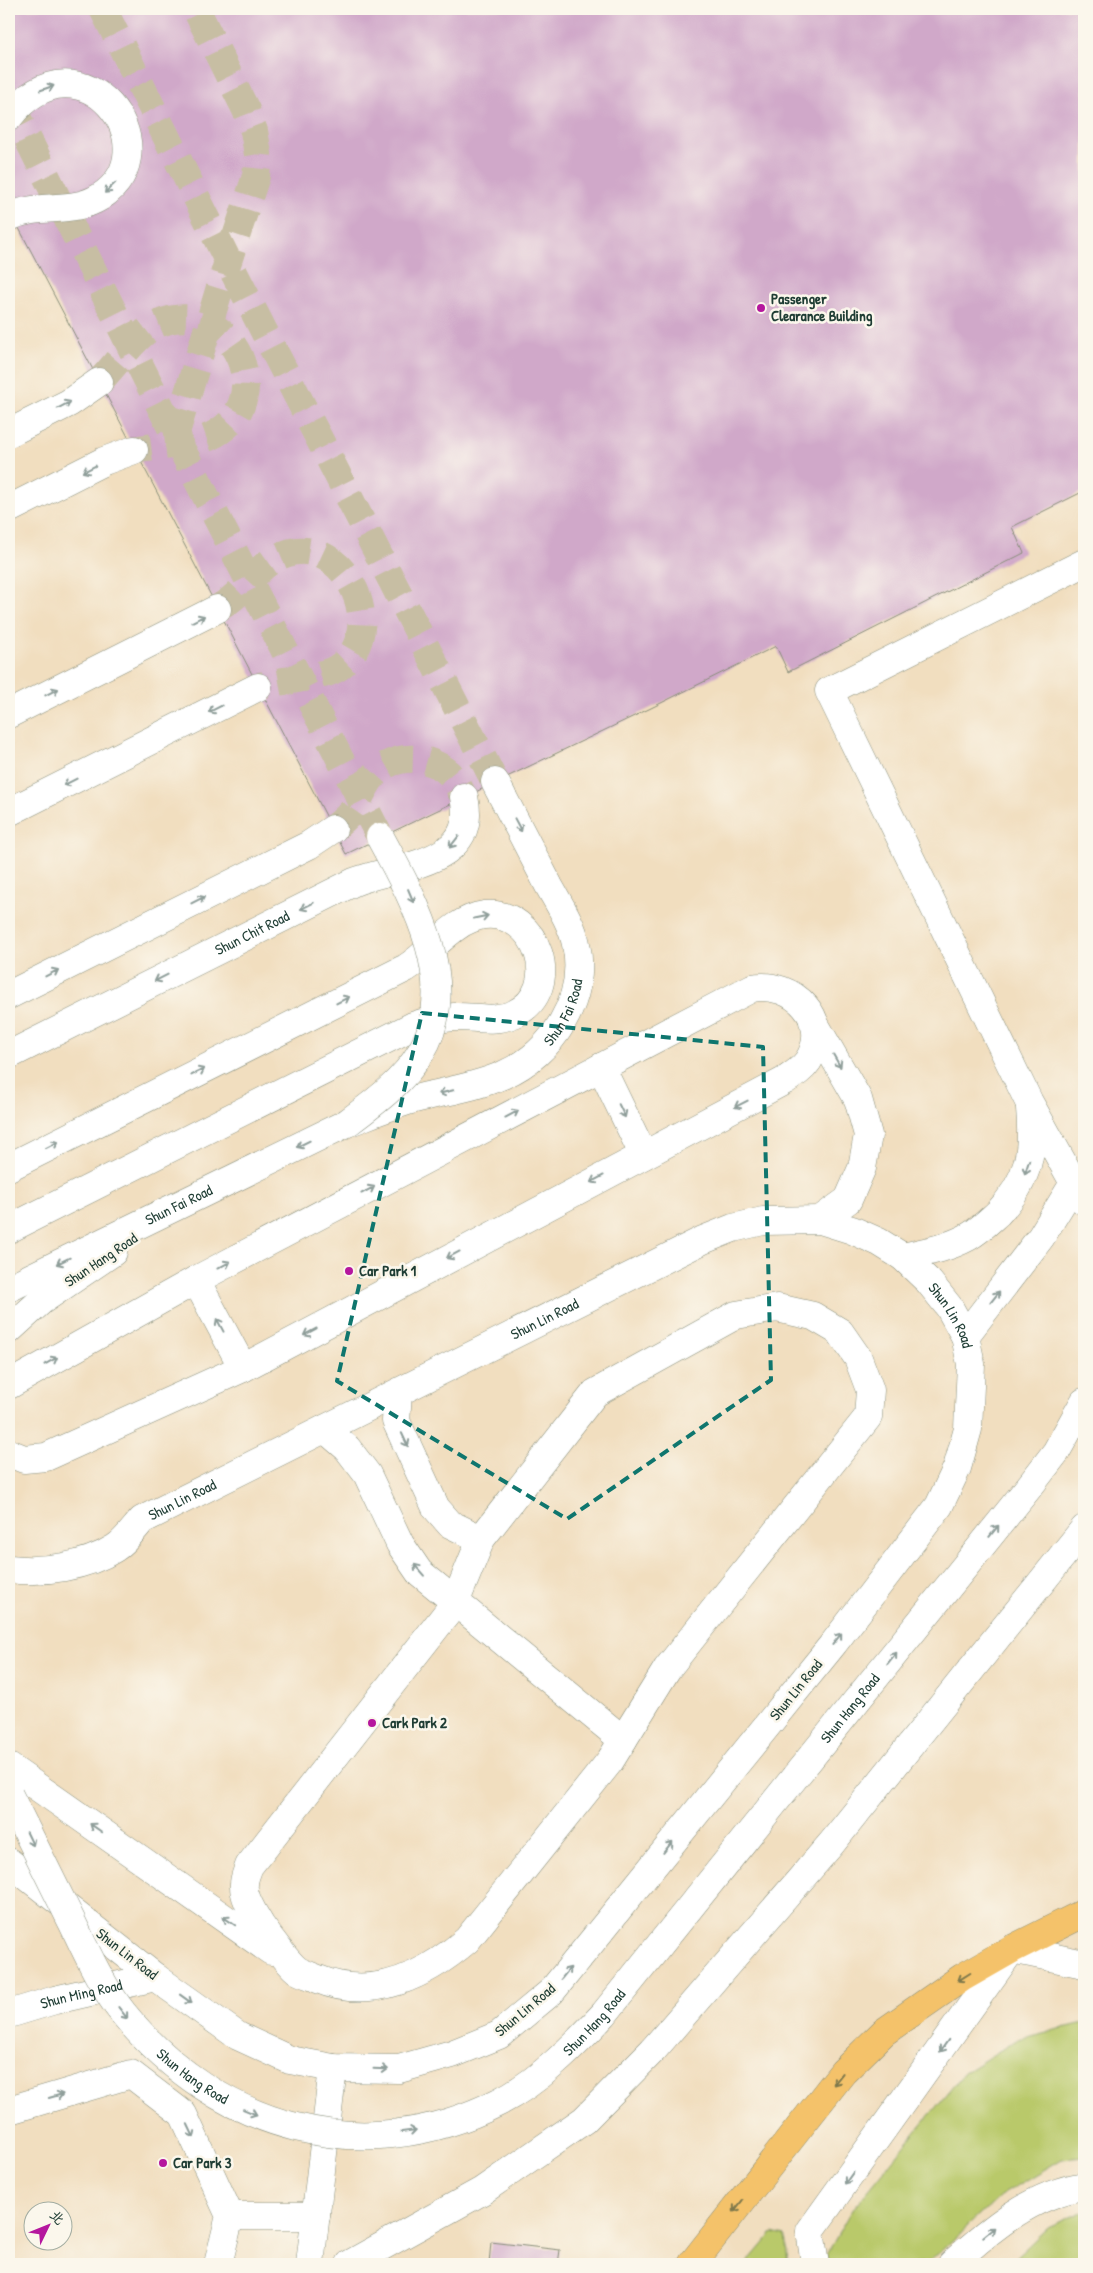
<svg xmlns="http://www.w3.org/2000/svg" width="1093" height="2273" viewBox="0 0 1093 2273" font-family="'Patrick Hand','LXGW WenKai TC',sans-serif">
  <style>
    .green { fill: #b9c96b; stroke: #6c8350 }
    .building { fill: #d0a8c9 }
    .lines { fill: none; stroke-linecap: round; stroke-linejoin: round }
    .minor-tunnel { stroke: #c7bea3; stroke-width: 28; stroke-dasharray: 28 14; stroke-linecap: butt }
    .minor-casing { stroke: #888e7a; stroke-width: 29 }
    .highway-casing { stroke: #888e7a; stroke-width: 29 }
    .minor { stroke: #fff; stroke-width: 28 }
    .highway { stroke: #f4c26a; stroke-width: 28 }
    .minor-bridge-casing { stroke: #888e7a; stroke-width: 29; stroke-linecap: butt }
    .minor-bridge { stroke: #fff; stroke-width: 28 }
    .oneway { stroke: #8f9e9a }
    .oneway2 { stroke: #7f794c }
    .marked { fill: none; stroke: #0f766e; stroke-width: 4; stroke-dasharray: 10 6; stroke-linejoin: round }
    .poi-dot { fill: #b5179e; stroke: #fbf7ec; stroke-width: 2 }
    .labels { text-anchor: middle; stroke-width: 5; stroke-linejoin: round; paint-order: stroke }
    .poi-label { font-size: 15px; font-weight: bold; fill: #1f3d34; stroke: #fbf7ec; text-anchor: start }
    .street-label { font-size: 15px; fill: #1f3d34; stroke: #fbf7ec }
  </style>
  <rect width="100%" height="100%" fill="#fbf7ec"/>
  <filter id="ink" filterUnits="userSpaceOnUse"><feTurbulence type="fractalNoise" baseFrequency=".02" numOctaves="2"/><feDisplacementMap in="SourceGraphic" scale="10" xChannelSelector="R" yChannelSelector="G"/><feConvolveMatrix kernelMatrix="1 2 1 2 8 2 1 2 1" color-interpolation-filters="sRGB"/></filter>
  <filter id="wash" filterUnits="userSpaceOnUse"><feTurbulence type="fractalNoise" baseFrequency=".0096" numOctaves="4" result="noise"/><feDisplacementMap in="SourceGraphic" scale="20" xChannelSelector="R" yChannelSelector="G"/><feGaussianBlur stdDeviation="1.12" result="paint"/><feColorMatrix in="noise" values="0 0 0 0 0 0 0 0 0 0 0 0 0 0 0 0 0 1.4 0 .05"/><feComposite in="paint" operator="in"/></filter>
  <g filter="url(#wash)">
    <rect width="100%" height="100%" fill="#f1debf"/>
    <!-- green -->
    <path class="green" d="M 1084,2023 L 1084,2157 L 1062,2159 L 1000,2196 L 927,2264 L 830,2264 L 827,2254 L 853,2208 L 964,2073 L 1018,2039 Z
      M 1084,2211 L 1084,2264 L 1009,2264 L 1048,2227 Z
      M 773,2232 L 785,2235 L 788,2264 L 746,2264 Z"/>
    <g id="blocks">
      <!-- building -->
      <path class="building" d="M 9,9 L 1084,9 L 1084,491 L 1012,527 L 1024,553 L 788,672 L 776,646 L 651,708 L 346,854 L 9,209 Z
        M 491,2242 L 560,2250 L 558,2264 L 489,2264 Z"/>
    </g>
  </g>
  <g filter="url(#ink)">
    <use href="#blocks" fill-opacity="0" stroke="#888e7a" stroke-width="1"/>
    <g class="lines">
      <!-- minor-tunnel -->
      <path class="minor-tunnel" d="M 103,9 L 228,261 L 495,782
        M 9,101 L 175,436 L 380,837
        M 99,382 C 115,366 138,332 158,324 C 232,292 283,404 209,437 C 187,446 158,445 134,450
        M 175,436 L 228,261 L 256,176 L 258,154 L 254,131 L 246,110 L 196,9
        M 217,609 C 223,605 230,601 236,595 C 252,580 262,562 285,554 C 344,532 391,630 339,667 C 321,680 282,678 258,687
        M 333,829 C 340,823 349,816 354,808 C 361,797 365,784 374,775 C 393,753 429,754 450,774 C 456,781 460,790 464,797"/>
      <defs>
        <g id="minor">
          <path d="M 9,117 C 81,26 175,149 100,197 C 71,215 40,202 9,217"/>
          <path d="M 9,433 L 69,403 L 99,382"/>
          <path d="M 9,509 L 104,461 L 134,450"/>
          <path d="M 1084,563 L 829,691 L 1029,1102 L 1084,1201"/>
          <path d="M 9,714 L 217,609"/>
          <path d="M 9,812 L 258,687"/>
          <path d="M 9,995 L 309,845 L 333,829"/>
          <path d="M 813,1021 L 858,1099 L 868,1135 L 862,1168 L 848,1200 L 820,1220"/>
          <path id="s1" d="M 9,1055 L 354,882 C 396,865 480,866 464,797"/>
          <path d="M 601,1067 L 643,1154"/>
          <path d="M 9,1167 L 406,968 C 432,952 452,920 484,915 C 538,909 565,990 514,1014 C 494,1023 474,1016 454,1017 C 440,1018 427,1021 413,1026 L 9,1229"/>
          <path d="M 903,1257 C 925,1252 948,1248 968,1237 C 979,1231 989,1221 998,1213 C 1029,1180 1034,1152 1030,1108"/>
          <path d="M 196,1280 L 243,1368"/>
          <path id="s2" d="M 9,1288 L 347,1123 C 371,1114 394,1104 419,1098 C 447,1091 476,1087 503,1075 C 552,1054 588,999 576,944 C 572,924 559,904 549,886 C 531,851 513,817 495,782"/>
          <path d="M 777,1308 L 813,1316 L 840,1332 L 858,1358 L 870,1390 L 868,1417 L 667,1669 L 610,1761 L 467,1940 C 426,1975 373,2002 318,1979 C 312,1976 303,1974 297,1970 C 287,1962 278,1948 270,1938 C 261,1927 242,1898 244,1884 C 244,1878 247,1872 249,1866 L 455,1603 L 481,1539 L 595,1393 L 736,1315 Z"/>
          <path d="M 9,1330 L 41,1301 L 113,1252"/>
          <path d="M 965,1336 L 1041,1237 L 1074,1183"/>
          <path d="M 9,1385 L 196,1280 L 752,988 C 793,980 834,1021 808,1061 C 802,1070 793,1075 784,1081 L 243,1368 L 46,1457 L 24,1459 L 9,1453"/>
          <path d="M 398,1393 L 396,1421 L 436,1508 L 450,1524 L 481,1539"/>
          <path d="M 325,1429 L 347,1448 L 367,1474 L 400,1544 L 419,1572 L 623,1740"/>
          <path id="s3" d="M 9,1569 C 42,1573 86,1567 115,1548 C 125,1542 134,1529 142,1520 L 703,1240 L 733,1228 L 763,1221 L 820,1220 L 852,1230 L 879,1242 L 903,1257 L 929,1282 L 949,1307 L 965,1336 L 971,1364 L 968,1429 L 957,1468 L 939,1506 L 834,1643 L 551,1992 L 499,2035 L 452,2054 L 399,2069 L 333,2068 L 290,2060 L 238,2036 L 155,1977 L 9,1862"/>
          <path d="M 9,1767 L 271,1951"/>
          <path id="s4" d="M 795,1777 L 1029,1487 L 1056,1452 L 1084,1402"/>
          <path id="s5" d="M 9,2014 L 55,2000 L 155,1977"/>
          <path d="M 9,2110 L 131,2074 L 183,2114 L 230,2216 L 218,2264"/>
          <path d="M 230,2216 L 316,2216"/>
          <path d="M 310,2264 L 333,2068"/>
          <path d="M 350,2264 L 482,2191 L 584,2120 L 653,2050 L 831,1844 L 1084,1529"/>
          <path d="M 815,2264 L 810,2231 L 1012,1949 L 1084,1964"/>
          <path d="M 952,2264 C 990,2229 1032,2194 1084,2186"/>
        </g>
        <path id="highway" d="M 692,2264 L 843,2072 L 884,2032 L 963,1977 L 1012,1949 L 1084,1913"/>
      </defs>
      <!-- minor casing -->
      <use href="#minor" class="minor-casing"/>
      <!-- highway casing -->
      <use href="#highway" class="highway-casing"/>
      <!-- minor -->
      <use href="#minor" class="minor"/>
      <!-- highway -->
      <use href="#highway" class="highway"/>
      <defs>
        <g id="minor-bridge">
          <path d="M 347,1123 C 374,1103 404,1081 421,1052 C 462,984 413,898 380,837"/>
          <path id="s6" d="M 9,1795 C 30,1838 51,1880 72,1922 C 87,1953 102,1987 123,2013 C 217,2129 363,2171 499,2102 C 540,2081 573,2047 604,2014 L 795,1777"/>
        </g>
      </defs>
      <!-- minor-bridge casing -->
      <use href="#minor-bridge" class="minor-bridge-casing"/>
      <!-- minor-bridge -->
      <use href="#minor-bridge" class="minor-bridge"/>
    </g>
    <!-- one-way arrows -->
    <defs><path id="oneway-shaft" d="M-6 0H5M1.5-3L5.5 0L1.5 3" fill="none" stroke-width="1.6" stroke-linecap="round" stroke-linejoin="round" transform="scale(1.25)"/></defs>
    <g class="oneway">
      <use href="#oneway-shaft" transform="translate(47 88) rotate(-19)"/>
      <use href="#oneway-shaft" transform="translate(110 188) rotate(136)"/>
      <use href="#oneway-shaft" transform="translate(64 405) rotate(-28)"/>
      <use href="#oneway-shaft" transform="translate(89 469) rotate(153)"/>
      <use href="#oneway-shaft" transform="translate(198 619) rotate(-27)"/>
      <use href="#oneway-shaft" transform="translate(52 692) rotate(-27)"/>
      <use href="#oneway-shaft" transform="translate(215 709) rotate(153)"/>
      <use href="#oneway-shaft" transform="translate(70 782) rotate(153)"/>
      <use href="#oneway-shaft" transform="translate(518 825) rotate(62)"/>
      <use href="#oneway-shaft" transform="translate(454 842) rotate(128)"/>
      <use href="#oneway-shaft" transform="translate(411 896) rotate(67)"/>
      <use href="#oneway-shaft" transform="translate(198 900) rotate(-27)"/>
      <use href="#oneway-shaft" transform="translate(307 906) rotate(153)"/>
      <use href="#oneway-shaft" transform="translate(481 917) rotate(-11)"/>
      <use href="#oneway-shaft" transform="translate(52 973) rotate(-27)"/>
      <use href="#oneway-shaft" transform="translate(161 978) rotate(153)"/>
      <use href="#oneway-shaft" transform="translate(343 1000) rotate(-27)"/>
      <use href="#oneway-shaft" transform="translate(837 1061) rotate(60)"/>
      <use href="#oneway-shaft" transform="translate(198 1072) rotate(-27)"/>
      <use href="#oneway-shaft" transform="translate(446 1092) rotate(167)"/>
      <use href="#oneway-shaft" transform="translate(741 1104) rotate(153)"/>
      <use href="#oneway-shaft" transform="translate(622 1111) rotate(64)"/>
      <use href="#oneway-shaft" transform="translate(512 1114) rotate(-28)"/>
      <use href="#oneway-shaft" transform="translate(303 1144) rotate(154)"/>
      <use href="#oneway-shaft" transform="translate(52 1145) rotate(-27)"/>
      <use href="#oneway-shaft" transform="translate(1027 1167) rotate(108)"/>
      <use href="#oneway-shaft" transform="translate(597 1179) rotate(152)"/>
      <use href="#oneway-shaft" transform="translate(368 1190) rotate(-28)"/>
      <use href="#oneway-shaft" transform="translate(453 1255) rotate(152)"/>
      <use href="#oneway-shaft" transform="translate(63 1261) rotate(154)"/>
      <use href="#oneway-shaft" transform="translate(224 1265) rotate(-28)"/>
      <use href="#oneway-shaft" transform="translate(995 1297) rotate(-52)"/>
      <use href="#oneway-shaft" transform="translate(220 1325) rotate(-118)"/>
      <use href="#oneway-shaft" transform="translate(310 1332) rotate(152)"/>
      <use href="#oneway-shaft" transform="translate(51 1361) rotate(-29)"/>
      <use href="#oneway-shaft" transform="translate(405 1440) rotate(65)"/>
      <use href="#oneway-shaft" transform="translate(994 1531) rotate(-51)"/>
      <use href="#oneway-shaft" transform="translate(419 1570) rotate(-131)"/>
      <use href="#oneway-shaft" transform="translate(837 1639) rotate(-52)"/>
      <use href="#oneway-shaft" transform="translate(892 1658) rotate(-51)"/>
      <use href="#oneway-shaft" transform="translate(96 1828) rotate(-145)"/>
      <use href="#oneway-shaft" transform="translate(30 1839) rotate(64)"/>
      <use href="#oneway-shaft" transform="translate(668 1847) rotate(-51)"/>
      <use href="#oneway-shaft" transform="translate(229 1921) rotate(-145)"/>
      <use href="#oneway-shaft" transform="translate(566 1973) rotate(-51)"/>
      <use href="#oneway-shaft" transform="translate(186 1999) rotate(36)"/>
      <use href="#oneway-shaft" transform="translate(123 2013) rotate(52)"/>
      <use href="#oneway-shaft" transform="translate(944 2046) rotate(125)"/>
      <use href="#oneway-shaft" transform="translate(381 2069) rotate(2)"/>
      <use href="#oneway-shaft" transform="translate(56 2096) rotate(-16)"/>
      <use href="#oneway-shaft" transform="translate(250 2112) rotate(22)"/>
      <use href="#oneway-shaft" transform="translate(191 2131) rotate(65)"/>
      <use href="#oneway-shaft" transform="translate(409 2131) rotate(-8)"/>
      <use href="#oneway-shaft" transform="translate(849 2178) rotate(126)"/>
      <use href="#oneway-shaft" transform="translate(989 2232) rotate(-39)"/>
    </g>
    <g class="oneway2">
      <use href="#oneway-shaft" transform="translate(964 1977) rotate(148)"/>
      <use href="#oneway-shaft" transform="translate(838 2079) rotate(128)"/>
      <use href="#oneway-shaft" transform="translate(738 2206) rotate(128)"/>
    </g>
  </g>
  <!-- marked area -->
  <path class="marked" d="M 422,1013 L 763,1047 L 771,1380 L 567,1519 L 337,1381 Z"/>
  <!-- markers -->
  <g class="poi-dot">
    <circle cx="761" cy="308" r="5"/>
    <circle cx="349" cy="1271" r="5"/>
    <circle cx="372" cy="1723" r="5"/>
    <circle cx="163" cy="2163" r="5"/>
  </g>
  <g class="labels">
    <!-- poi labels -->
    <g class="poi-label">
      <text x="771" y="304">Passenger<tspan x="771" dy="17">Clearance Building</tspan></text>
      <text x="359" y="1276">Car Park 1</text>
      <text x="382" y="1728">Cark Park 2</text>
      <text x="173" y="2168">Car Park 3</text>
    </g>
    <!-- street labels -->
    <g class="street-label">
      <text dy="5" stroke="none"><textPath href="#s1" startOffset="272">Shun Chit Road</textPath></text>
      <text dy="5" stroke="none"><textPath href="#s2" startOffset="630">Shun Fai Road</textPath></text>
      <text dy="5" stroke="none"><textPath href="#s2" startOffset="189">Shun Fai Road</textPath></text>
      <text transform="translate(101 1260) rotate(-34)" y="5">Shun Hang Road</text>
      <text dy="5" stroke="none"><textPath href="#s3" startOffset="1064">Shun Lin Road</textPath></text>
      <text dy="5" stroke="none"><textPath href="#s3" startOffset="599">Shun Lin Road</textPath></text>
      <text dy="5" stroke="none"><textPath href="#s3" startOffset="194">Shun Lin Road</textPath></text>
      <text transform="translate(796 1690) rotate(-51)" y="5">Shun Lin Road</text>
      <text dy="5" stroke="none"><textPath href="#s4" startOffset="88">Shun Hang Road</textPath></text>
      <text transform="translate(127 1954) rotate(38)" y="5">Shun Lin Road</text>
      <text dy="5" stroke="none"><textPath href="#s5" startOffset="75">Shun Ming Road</textPath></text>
      <text transform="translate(525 2010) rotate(-40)" y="5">Shun Lin Road</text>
      <text dy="5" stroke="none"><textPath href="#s6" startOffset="791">Shun Hang Road</textPath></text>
      <text dy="5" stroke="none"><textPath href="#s6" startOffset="341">Shun Hang Road</textPath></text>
    </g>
  </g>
  <!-- margin -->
  <rect width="1093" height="2273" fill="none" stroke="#fbf7ec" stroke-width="30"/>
  <!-- north arrow -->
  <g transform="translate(48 2226) rotate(47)"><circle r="24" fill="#fbf7ec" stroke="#a3ada2"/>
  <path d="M0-4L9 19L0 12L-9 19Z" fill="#b5179e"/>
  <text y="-8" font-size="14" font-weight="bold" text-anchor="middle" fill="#1f3d34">北</text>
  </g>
</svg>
